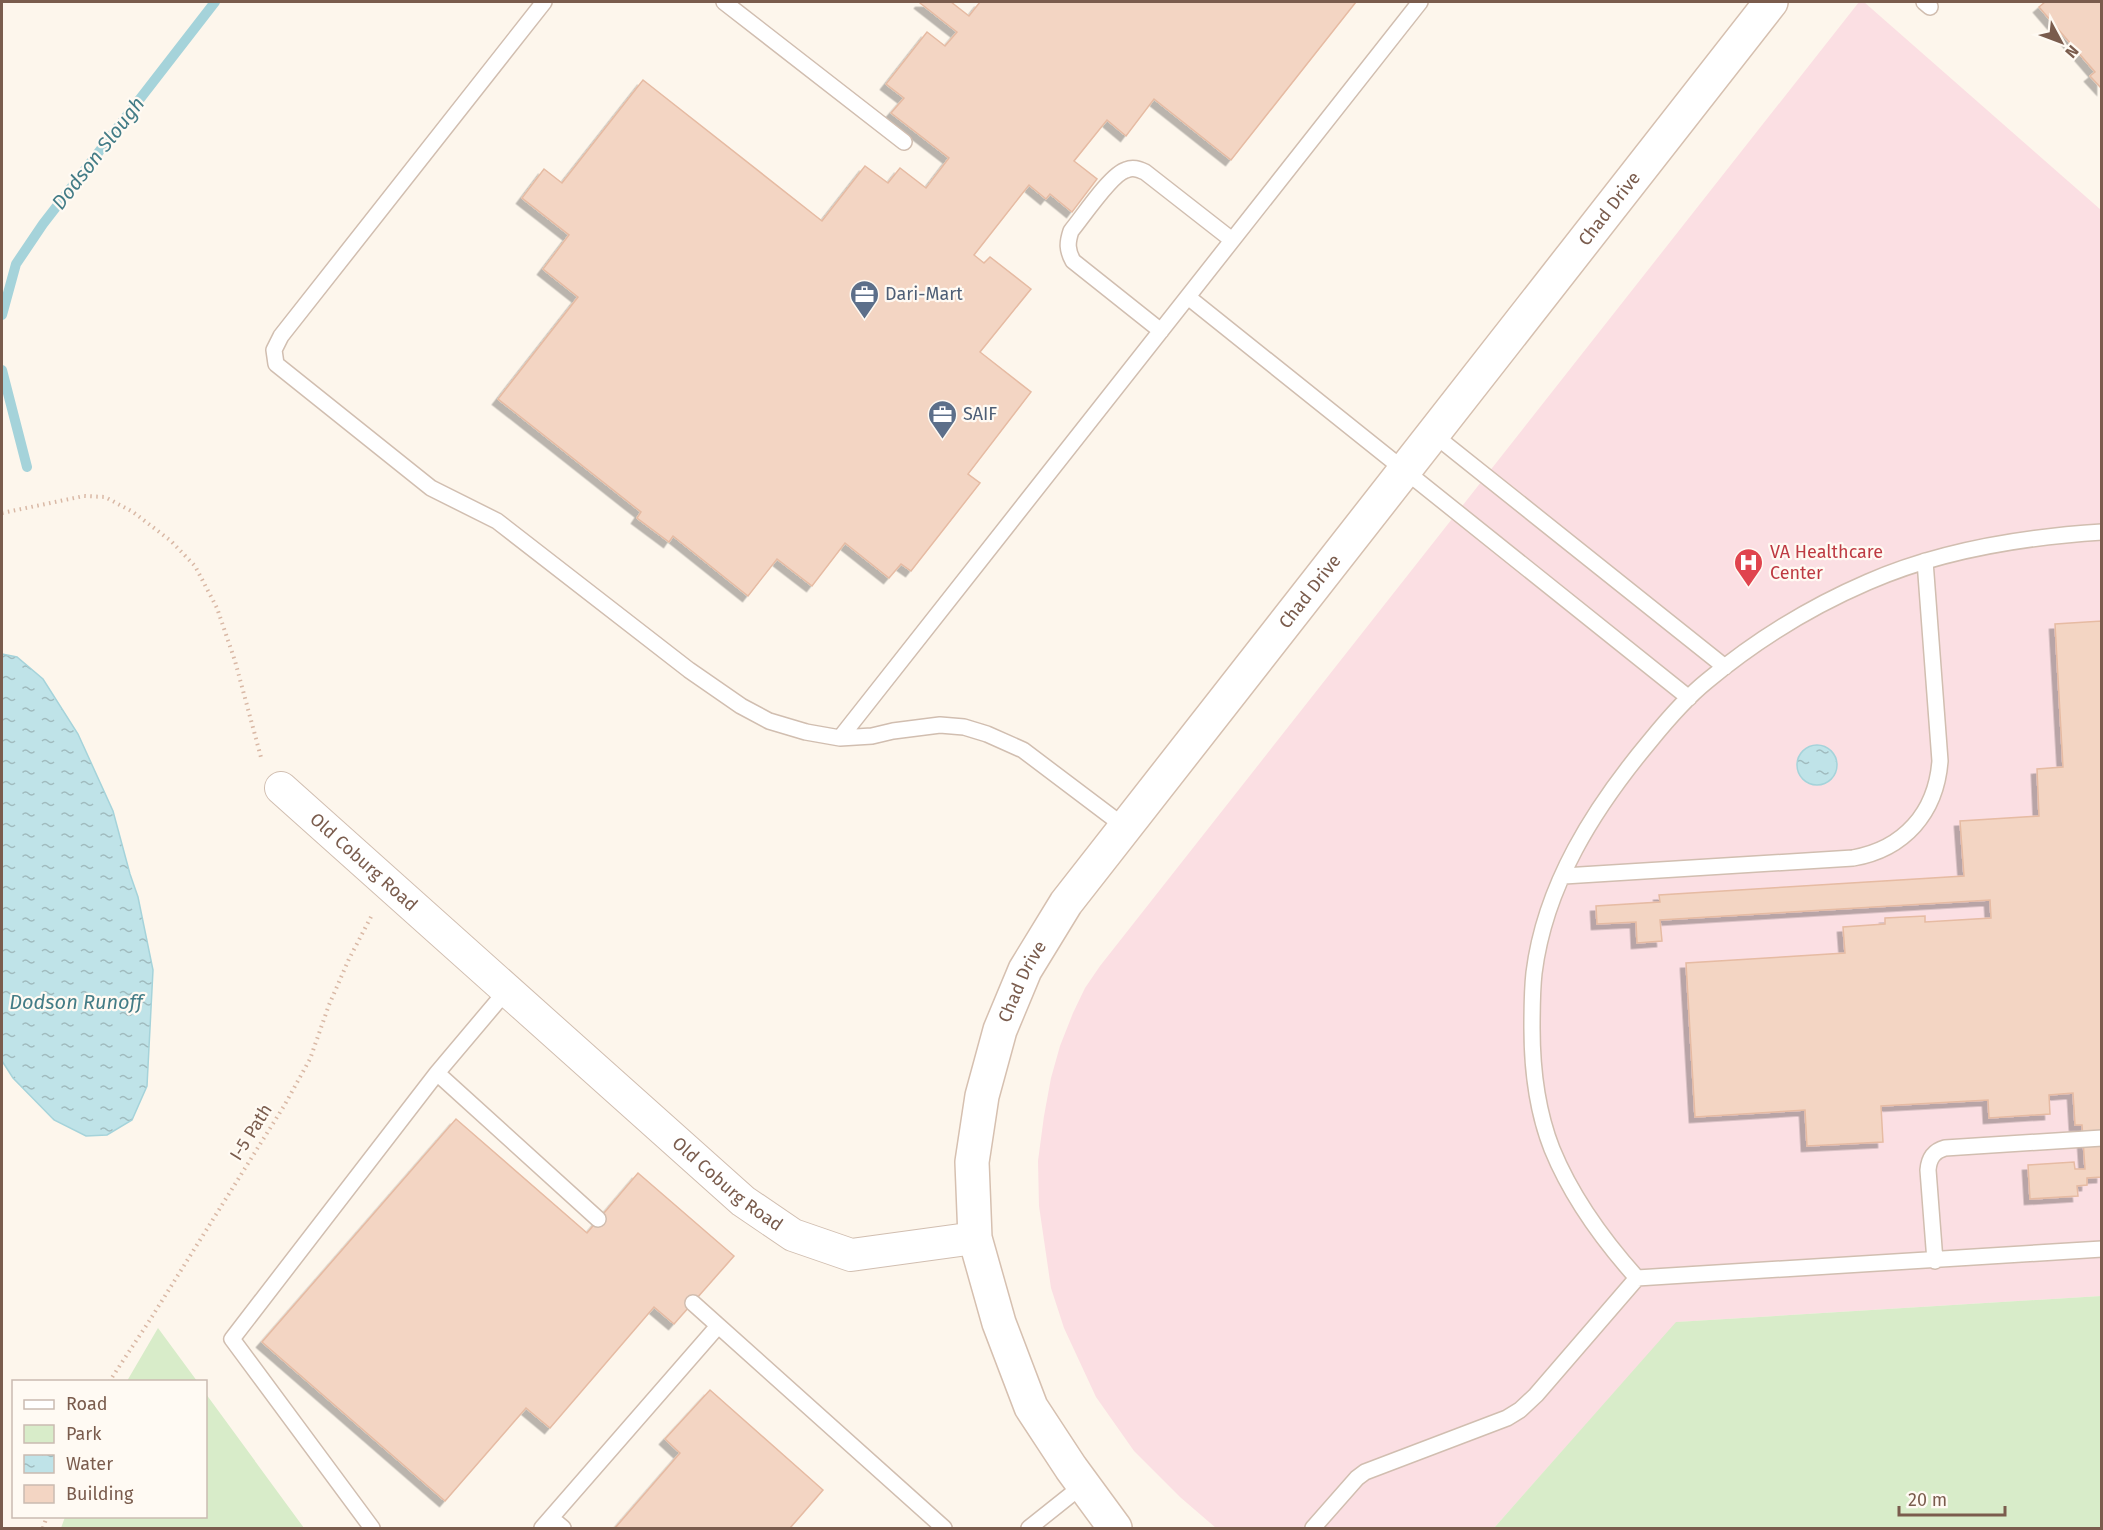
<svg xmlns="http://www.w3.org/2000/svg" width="2103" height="1530" viewBox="0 0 2103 1530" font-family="'Fira Sans',sans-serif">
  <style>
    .medical { fill: #fbdfe3 }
    .green { fill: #d8ecc9 }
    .water { fill: url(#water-ripples); stroke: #a5d3da; stroke-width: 1.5 }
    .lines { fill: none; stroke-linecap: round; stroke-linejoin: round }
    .stream { stroke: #a5d3da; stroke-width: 10 }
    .building { fill: #f3d5c3; stroke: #e6bba3; stroke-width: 1.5; filter: url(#shadow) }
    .lane-casing { stroke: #d1beb0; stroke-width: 18 }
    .street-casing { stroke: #d1beb0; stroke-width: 34 }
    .secondary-casing { stroke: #d6c0b0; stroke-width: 36 }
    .path { stroke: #d9b8a5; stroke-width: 4; stroke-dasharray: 1.5 4.5; stroke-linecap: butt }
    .lane { stroke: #fff; stroke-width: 15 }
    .street { stroke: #fff; stroke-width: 32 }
    .secondary { stroke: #fff; stroke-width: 33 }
    .labels { text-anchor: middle; stroke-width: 4.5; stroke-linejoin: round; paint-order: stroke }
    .street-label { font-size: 18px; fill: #7a5c4d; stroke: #fffaf3 }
    .service-label { font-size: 18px; fill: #4e5e75; stroke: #fffaf3; text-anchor: start }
    .health-label { font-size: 18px; fill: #be3a42; stroke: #fffaf3; text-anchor: start }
    .water-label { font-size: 20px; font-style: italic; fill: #437c86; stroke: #fffaf3 }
  </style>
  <defs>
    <pattern id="water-ripples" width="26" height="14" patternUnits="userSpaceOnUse" patternTransform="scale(1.5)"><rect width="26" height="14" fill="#bfe3e8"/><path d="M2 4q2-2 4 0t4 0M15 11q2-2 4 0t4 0" fill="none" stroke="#a0bbbe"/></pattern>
    <filter id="shadow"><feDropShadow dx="-5.5" dy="5.5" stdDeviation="0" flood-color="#0004"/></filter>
  </defs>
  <rect width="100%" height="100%" fill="#fdf6ec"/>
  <!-- medical -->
  <path class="medical" d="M 1859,2 L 1864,2 L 2101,210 L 2101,1296 L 1677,1322 L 1494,1528 L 1216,1528 L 1180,1497 L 1134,1451 L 1096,1397 L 1064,1328 L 1051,1288 L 1039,1206 L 1038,1161 L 1044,1116 L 1051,1078 L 1060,1046 L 1073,1013 L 1085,988 L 1100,966 Z"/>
  <!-- green -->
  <path class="green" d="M 2101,1296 L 2101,1528 L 1494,1528 L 1676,1322 Z
    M 158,1328 L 197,1381 L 127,1381 Z
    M 206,1394 L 304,1528 L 61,1528 L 65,1517 L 206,1516 Z"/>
  <!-- water -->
  <path class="water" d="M 2,654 L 17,657 L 43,679 L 78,734 L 113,811 L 130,874 L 138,897 L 153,970 L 147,1086 L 132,1120 L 107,1135 L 86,1136 L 54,1120 L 13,1078 L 2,1061 Z
    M1797 765a20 20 0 1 1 40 0a20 20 0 1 1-40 0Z"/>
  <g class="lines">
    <!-- stream -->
    <path class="stream" d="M 2,315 L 16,264 L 43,224 L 215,2
      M 2,370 L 27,467"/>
  </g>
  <!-- building -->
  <path class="building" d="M 921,2 L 951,2 L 969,16 L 980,2 L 1356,2 L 1231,160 L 1154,99 L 1126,136 L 1107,120 L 1074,161 L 1097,179 L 1072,212 L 1050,194 L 1046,199 L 1029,185 L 974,255 L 984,263 L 990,257 L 1031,289 L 980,352 L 1031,392 L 968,474 L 980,483 L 911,571 L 901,564 L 889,578 L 845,543 L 812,586 L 777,559 L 748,596 L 673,536 L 669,542 L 637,518 L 641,512 L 498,399 L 578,297 L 543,269 L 569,235 L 522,198 L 544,169 L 562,183 L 643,80 L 822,221 L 865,166 L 888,183 L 900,168 L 926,188 L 949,158 L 891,113 L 904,98 L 886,84 L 927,32 L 945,46 L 957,32 L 920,3 Z
    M 2045,2 L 2102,2 L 2102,89 L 2090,76 L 2095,72 L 2039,7 Z
    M 2102,621 L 2102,1177 L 2087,1178 L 2087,1185 L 2077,1186 L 2078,1196 L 2030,1199 L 2028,1165 L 2074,1162 L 2075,1169 L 2085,1169 L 2082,1125 L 2075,1125 L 2073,1093 L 2049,1095 L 2050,1114 L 1989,1118 L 1988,1100 L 1881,1106 L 1883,1142 L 1807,1146 L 1805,1110 L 1695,1117 L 1686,963 L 1845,953 L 1843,927 L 1885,924 L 1885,918 L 1925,916 L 1925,922 L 1991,918 L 1990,900 L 1660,920 L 1662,941 L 1637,943 L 1636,922 L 1597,924 L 1596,906 L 1660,902 L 1659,895 L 1964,876 L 1960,821 L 2039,816 L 2037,769 L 2063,767 L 2055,624 Z
    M 456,1119 L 587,1233 L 638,1173 L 734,1256 L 674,1324 L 654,1307 L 550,1428 L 526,1408 L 445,1501 L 262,1342 Z
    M 710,1390 L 823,1490 L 790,1528 L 615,1528 L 680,1453 L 665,1439 Z"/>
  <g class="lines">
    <defs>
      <path id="lane" d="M 544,2 L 281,336 L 274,350 L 276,364 L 431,488 L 497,521 L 689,670 L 741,706 L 769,721 L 806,732 L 840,738 L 872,736 L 893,731 L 940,725 L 964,727 L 987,734 L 1023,750 L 1125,827
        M 724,2 L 904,142
        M 1924,2 L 1930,7
        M 1188,297 L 1689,698
        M 1161,331 L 1073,261 C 1067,250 1067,243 1071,231 C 1082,218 1111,174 1126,170 C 1133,167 1138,169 1145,172 L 1232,240
        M 1433,434 L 1725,667
        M 2102,532 C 2023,537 1941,550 1868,582 C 1810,607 1755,641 1707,681 C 1686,698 1667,720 1650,741 C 1594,808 1545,885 1534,973 C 1532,991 1532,1010 1532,1028 C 1532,1068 1537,1111 1552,1149 C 1572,1198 1602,1239 1637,1278 L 2102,1249
        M 840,738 L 1420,2
        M 1564,876 L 1853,858 C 1904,849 1936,813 1940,761 L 1925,561
        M 507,990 L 437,1073 L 598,1219
        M 1935,1261 L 1928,1170 C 1929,1158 1934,1151 1945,1148 L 2102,1138
        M 693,1303 L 944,1528
        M 551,1518 L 563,1528
        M 372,1528 L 232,1339 L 437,1073
        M 542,1528 L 718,1326
        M 1029,1528 L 1083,1485
        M 1313,1528 L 1357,1478 L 1365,1472 L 1507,1418 L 1520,1410 L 1536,1395 L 1637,1278"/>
      <g id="street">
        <path id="s1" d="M 281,788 L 743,1201 L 793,1235 L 851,1255 L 975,1238"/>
      </g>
      <g id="secondary">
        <path id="s2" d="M 1115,1528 L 1071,1468 L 1031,1407 L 999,1323 L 975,1238 L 972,1162 L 982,1096 L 1000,1030 L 1025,970 L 1066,903 L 1771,2"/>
      </g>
    </defs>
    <!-- lane casing -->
    <use href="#lane" class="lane-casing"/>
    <!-- street casing -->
    <use href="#street" class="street-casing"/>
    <!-- secondary casing -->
    <use href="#secondary" class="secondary-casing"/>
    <!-- path -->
    <path class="path" d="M 2,513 L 84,496 L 105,497 L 133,512 L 171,541 L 195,566 L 217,608 L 235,661 L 262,761
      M 109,1382 L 148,1323 L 284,1106 L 310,1059 L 329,1005 L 349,959 L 373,913
      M 43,1528 L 47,1516"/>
    <!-- lane -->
    <use href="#lane" class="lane"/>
    <!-- street -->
    <use href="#street" class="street"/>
    <!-- secondary -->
    <use href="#secondary" class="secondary"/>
  </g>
  <!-- icons -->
  <defs>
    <symbol id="office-pin" viewBox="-11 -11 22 30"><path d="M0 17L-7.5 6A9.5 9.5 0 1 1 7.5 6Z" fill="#5c6f8a" stroke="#fffaf3"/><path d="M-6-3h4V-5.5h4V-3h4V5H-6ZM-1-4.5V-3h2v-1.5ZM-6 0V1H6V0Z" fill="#fff"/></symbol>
    <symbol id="hospital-pin" viewBox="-11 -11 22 30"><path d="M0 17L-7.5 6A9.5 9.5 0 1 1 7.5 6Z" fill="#e0444e" stroke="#fffaf3"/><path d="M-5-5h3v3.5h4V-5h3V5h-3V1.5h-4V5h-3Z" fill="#fff"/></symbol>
  </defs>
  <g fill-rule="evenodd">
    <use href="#office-pin" x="848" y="278" width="33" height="45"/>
    <use href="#office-pin" x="926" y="398" width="33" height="45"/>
    <use href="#hospital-pin" x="1732" y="546" width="33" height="45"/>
  </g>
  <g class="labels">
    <!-- street labels -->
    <g class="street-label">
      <text dy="6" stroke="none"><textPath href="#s2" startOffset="1562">Chad Drive</textPath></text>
      <text dy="6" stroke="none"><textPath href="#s2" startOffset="1076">Chad Drive</textPath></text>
      <text dy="6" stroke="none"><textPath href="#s1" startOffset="111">Old Coburg Road</textPath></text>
      <text dy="6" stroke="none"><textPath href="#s2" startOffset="590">Chad Drive</textPath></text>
      <text transform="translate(251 1132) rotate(-58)" y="6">I-5 Path</text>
      <text dy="6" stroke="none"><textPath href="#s1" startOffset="597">Old Coburg Road</textPath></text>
    </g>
    <!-- service labels -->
    <g class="service-label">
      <text x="885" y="300">Dari-Mart</text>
      <text x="963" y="420">SAIF</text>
    </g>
    <!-- health labels -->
    <g class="health-label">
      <text x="1770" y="558">VA Healthcare<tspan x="1770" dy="21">Center</tspan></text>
    </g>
    <!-- water labels -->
    <g class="water-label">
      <text transform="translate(98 153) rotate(-52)" y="7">Dodson Slough</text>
      <text x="76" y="1009">Dodson Runoff</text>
    </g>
  </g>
  <!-- border -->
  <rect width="2103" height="1530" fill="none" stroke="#7a5c4d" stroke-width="6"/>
  <!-- legend -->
  <rect x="12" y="1380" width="195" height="138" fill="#fffaf3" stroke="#cabbb1" stroke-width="1.5"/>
  <rect x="24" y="1400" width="30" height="9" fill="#ffffff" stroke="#cabbb1" stroke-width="1.5"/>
  <text x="66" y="1410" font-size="18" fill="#7a5c4d">Road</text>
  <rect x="24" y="1425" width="30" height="18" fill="#d8ecc9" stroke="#cabbb1" stroke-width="1.5"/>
  <text x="66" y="1440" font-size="18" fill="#7a5c4d">Park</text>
  <rect x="24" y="1455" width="30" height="18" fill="url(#water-ripples)" stroke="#cabbb1" stroke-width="1.5"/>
  <text x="66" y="1470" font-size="18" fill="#7a5c4d">Water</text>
  <rect x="24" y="1485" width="30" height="18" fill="#f3d5c3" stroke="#cabbb1" stroke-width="1.5"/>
  <text x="66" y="1500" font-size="18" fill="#7a5c4d">Building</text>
  <!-- north arrow -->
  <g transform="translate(2061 42) rotate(131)" stroke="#fffaf3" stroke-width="4.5" paint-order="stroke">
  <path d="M0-4.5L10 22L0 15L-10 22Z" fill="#7a5c4d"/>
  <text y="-9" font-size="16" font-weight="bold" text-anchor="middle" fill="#7a5c4d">N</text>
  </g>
  <!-- scale -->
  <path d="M1899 1506v9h106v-9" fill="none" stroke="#7a5c4d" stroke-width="3"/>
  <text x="1908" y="1506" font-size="18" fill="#7a5c4d" stroke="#fffaf3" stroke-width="4.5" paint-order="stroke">20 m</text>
</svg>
